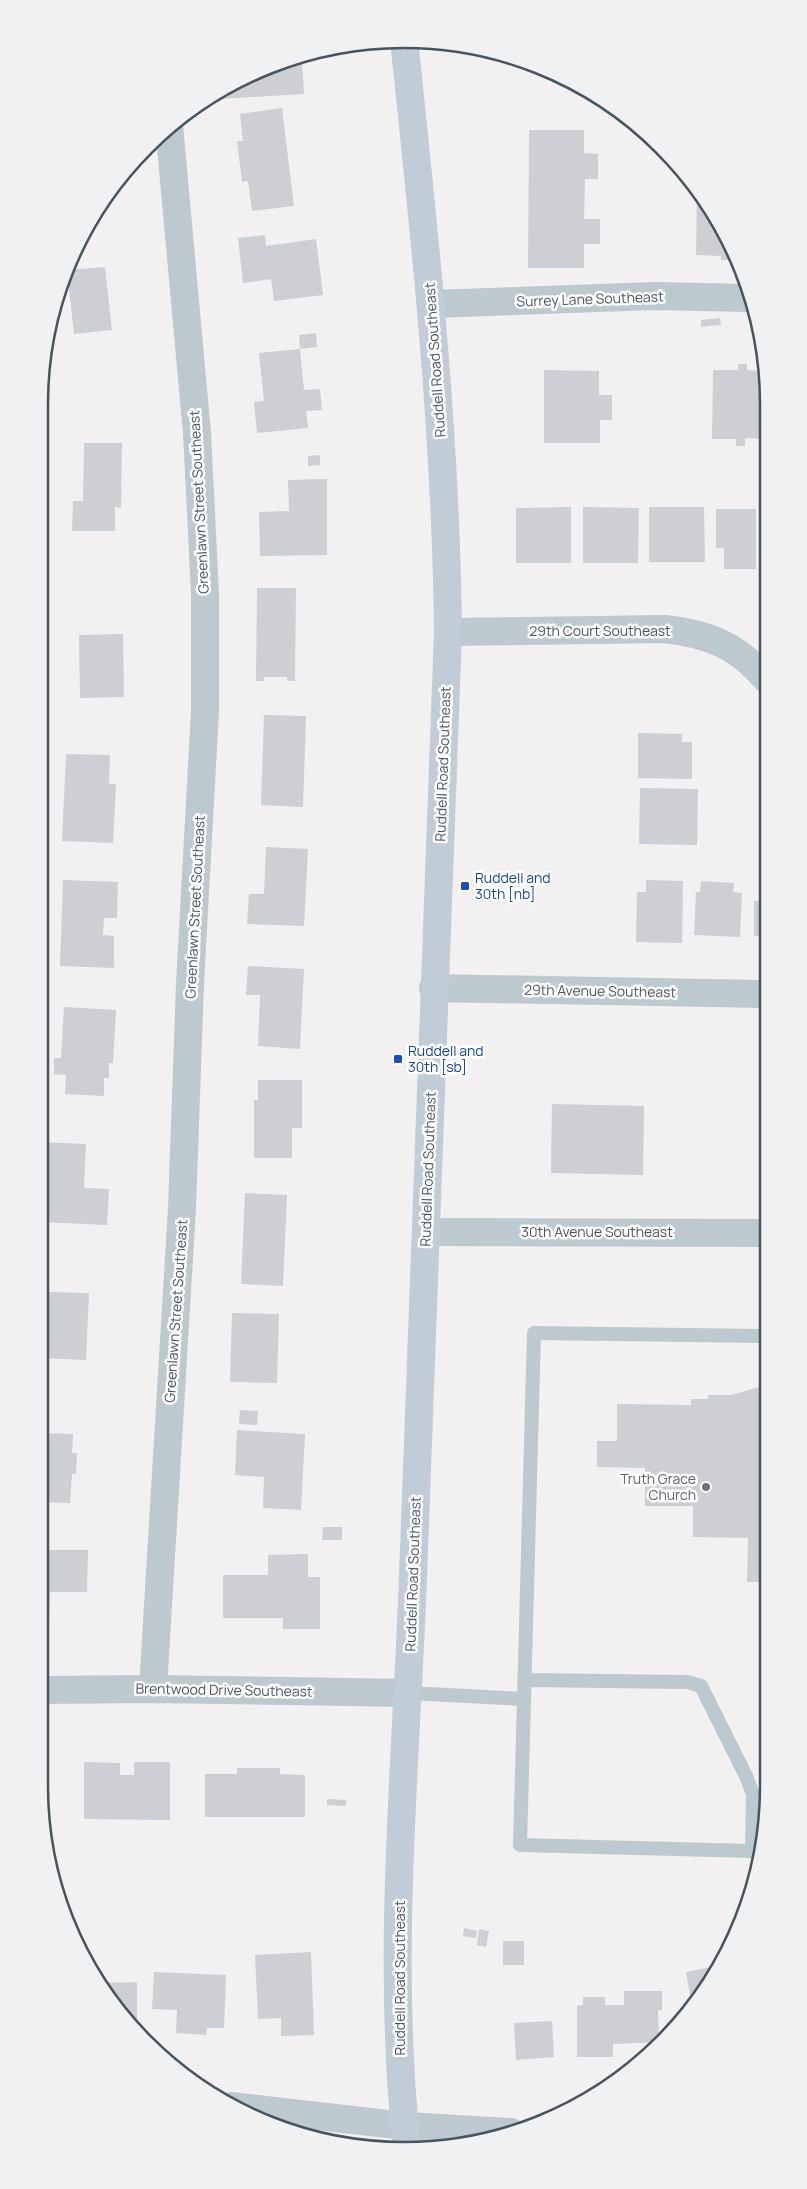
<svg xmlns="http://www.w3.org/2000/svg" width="807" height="2189" viewBox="0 0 807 2189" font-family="Manrope,sans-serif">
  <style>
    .building { fill: #cdcfd5 }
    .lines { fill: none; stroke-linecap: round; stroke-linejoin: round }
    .lane { stroke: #bec8cf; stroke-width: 14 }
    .street { stroke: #bec8cf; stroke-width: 28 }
    .secondary { stroke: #c1ccd7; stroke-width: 28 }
    .transit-dot { fill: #1a4fb4; stroke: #fff; stroke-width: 2 }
    .worship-dot { fill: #6b7280; stroke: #fff; stroke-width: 2 }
    .labels { text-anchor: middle; stroke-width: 5; stroke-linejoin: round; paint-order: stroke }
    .street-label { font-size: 14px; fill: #48545e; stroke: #fff }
    .transit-label { font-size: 14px; fill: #164399; stroke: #fff; text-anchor: start }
    .worship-label { font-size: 14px; fill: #5b616d; stroke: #fff; text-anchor: end }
    .rim { fill: none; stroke: #48545e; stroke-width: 2.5 }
  </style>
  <rect width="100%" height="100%" fill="#f2f0f0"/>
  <!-- building -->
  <path class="building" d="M 283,59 L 284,63 L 302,62 L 304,94 L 220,99 L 219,89 L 221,88 Z
    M 282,108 L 294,206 L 252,211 L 248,181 L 242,182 L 237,141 L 243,141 L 240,114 Z
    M 529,130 L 584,130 L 584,153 L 598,154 L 598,179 L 585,179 L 584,219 L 600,219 L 600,244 L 584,244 L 584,268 L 528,268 Z
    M 697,192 L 731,242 L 735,255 L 731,255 L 731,260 L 721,260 L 721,256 L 696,255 Z
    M 265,235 L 266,246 L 316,239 L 323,295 L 274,301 L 271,279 L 243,283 L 238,238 Z
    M 105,267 L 112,330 L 74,334 L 67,270 Z
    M 720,318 L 721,325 L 701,327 L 701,320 Z
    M 316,333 L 317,347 L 300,349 L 299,335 Z
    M 300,349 L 304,390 L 320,389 L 322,410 L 306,411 L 308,428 L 257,433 L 254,402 L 264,401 L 259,353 Z
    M 738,364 L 747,364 L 747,370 L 765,371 L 765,439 L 745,438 L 745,446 L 736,446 L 736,439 L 712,439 L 713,370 L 738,370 Z
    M 544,370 L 599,371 L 599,395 L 612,395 L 612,420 L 600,420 L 600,443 L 544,443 Z
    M 84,443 L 122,443 L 121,508 L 115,507 L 115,531 L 72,531 L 73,501 L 83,501 Z
    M 320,455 L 320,465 L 308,466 L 308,456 Z
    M 327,479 L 327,555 L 260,556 L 259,512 L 289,511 L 288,480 Z
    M 571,507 L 571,563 L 516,563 L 516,508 Z
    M 583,507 L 639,508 L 638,563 L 583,563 Z
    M 649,507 L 704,507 L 705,562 L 649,562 Z
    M 716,509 L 756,509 L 756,569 L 724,569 L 724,548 L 716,548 Z
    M 257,588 L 296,588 L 295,681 L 287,681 L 287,677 L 264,677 L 264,681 L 256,681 Z
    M 123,634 L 124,697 L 80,698 L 79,635 Z
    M 264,715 L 306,716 L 303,807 L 261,805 Z
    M 638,733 L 682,734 L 682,742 L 692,742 L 692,779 L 638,778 Z
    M 66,754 L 110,755 L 109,784 L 116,784 L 113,843 L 62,841 Z
    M 640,788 L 698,789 L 697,845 L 639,844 Z
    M 266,847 L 308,849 L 304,926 L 247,924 L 249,894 L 264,894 Z
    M 63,880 L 118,882 L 117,918 L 104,918 L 103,935 L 114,936 L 114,968 L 60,966 Z
    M 646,880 L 683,881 L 682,943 L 636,942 L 637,892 L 646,892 Z
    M 762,880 L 766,880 L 766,936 L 754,936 L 754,901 L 762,901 Z
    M 701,881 L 734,883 L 733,892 L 742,893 L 740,937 L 694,935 L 696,892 L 700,892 Z
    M 248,966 L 304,969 L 300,1049 L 258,1046 L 260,995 L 246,995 Z
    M 64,1007 L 116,1010 L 113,1063 L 109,1063 L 109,1078 L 104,1078 L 104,1096 L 65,1094 L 66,1075 L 54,1074 L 54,1058 L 61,1058 Z
    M 258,1080 L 302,1080 L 302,1128 L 292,1128 L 292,1158 L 254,1158 L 254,1100 L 258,1100 Z
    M 552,1104 L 644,1106 L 643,1175 L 551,1173 Z
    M 39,1142 L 86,1144 L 84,1188 L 109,1189 L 107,1225 L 39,1222 Z
    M 245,1193 L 287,1195 L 283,1286 L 241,1284 Z
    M 44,1292 L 89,1293 L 86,1360 L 41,1358 L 43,1316 L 39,1316 L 39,1294 L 44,1294 Z
    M 232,1313 L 279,1314 L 277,1383 L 230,1382 Z
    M 767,1385 L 768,1596 L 766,1596 L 766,1582 L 747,1582 L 748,1538 L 693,1537 L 693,1506 L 645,1506 L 645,1468 L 597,1467 L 597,1441 L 617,1441 L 617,1404 L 691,1405 L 691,1399 L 708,1399 L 708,1395 L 731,1395 Z
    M 240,1410 L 258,1411 L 257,1425 L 239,1424 Z
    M 237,1430 L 305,1434 L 301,1510 L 263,1508 L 264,1477 L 235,1475 Z
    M 39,1433 L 73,1434 L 72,1453 L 77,1453 L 76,1474 L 72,1474 L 70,1503 L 39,1502 Z
    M 323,1527 L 342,1527 L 342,1540 L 322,1540 Z
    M 39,1550 L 88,1550 L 87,1592 L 50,1592 L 49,1626 L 39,1626 Z
    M 308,1554 L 308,1577 L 320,1577 L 320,1629 L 283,1629 L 283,1618 L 223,1618 L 223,1575 L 268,1575 L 268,1555 Z
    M 84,1762 L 120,1763 L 120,1775 L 134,1775 L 134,1762 L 170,1762 L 170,1820 L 84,1819 Z
    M 39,1768 L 43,1768 L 40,1792 L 39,1786 Z
    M 237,1768 L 280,1768 L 280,1774 L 305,1775 L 305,1817 L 205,1817 L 205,1774 L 237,1774 Z
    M 327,1799 L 346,1800 L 346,1806 L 327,1805 Z
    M 464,1928 L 477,1931 L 476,1938 L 463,1936 Z
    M 479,1929 L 489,1931 L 486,1947 L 477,1945 Z
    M 503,1941 L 524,1941 L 524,1965 L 503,1965 Z
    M 311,1952 L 314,2035 L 281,2036 L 281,2018 L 258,2019 L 255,1955 Z
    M 717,1966 L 707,1988 L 692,2006 L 686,1972 Z
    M 154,1972 L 226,1975 L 224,2028 L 207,2028 L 206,2035 L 176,2033 L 177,2010 L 152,2009 Z
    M 137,1982 L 137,2022 L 127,2022 L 102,1983 Z
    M 624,1991 L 662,1991 L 662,2010 L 658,2010 L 659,2042 L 613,2044 L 613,2057 L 577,2057 L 577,2006 L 583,2005 L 583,1997 L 605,1997 L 605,2005 L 624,2005 Z
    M 552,2021 L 554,2057 L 516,2060 L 514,2023 Z"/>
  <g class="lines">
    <!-- lane -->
    <path class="lane" d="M 524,1680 L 687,1682 L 701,1686 L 746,1776 L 753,1794 L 752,1851 L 520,1845 L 534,1333 L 767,1336
      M 409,1693 L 524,1699"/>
    <!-- street -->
    <path class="street" d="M 432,304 L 656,296 L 748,298
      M 448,632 L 665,629 C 708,634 737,645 766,679
      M 433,988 L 766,994
      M 426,1232 L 767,1233
      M 153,1689 L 182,1208 L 190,984 L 205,711 L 205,593 L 197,433 L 169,125
      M 39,1690 L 153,1689 L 409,1693
      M 231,2106 L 405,2126 L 511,2132"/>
    <!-- secondary -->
    <path class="secondary" d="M 404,40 C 425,237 446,434 448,632 C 436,947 425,1262 413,1577 C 406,1767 386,1959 407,2149"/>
  </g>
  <!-- markers -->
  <g class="transit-dot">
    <rect x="460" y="881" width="10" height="10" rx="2.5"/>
    <rect x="393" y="1054" width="10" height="10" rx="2.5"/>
  </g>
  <circle class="worship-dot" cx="706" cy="1487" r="5"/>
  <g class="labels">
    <!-- street labels -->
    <g class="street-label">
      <text transform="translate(590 299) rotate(-2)" y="5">Surrey Lane Southeast</text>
      <text transform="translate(435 360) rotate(-94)" y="5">Ruddell Road Southeast</text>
      <text transform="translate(199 502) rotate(-93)" y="5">Greenlawn Street Southeast</text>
      <text x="600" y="636">29th Court Southeast</text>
      <text transform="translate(443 764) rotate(-88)" y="5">Ruddell Road Southeast</text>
      <text transform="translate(195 907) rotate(-87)" y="5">Greenlawn Street Southeast</text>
      <text transform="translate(600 991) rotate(1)" y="5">29th Avenue Southeast</text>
      <text transform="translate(428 1169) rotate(-88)" y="5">Ruddell Road Southeast</text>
      <text x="597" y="1237">30th Avenue Southeast</text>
      <text transform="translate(176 1311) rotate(-86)" y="5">Greenlawn Street Southeast</text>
      <text transform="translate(413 1574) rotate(-88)" y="5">Ruddell Road Southeast</text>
      <text transform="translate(224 1690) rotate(1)" y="5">Brentwood Drive Southeast</text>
      <text transform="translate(400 1978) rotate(-90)" y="5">Ruddell Road Southeast</text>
    </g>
    <!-- transit labels -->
    <g class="transit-label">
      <text x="475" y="883">Ruddell and<tspan x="475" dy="16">30th [nb]</tspan></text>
      <text x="408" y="1056">Ruddell and<tspan x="408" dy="16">30th [sb]</tspan></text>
    </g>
    <!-- worship labels -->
    <g class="worship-label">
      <text x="696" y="1484">Truth Grace<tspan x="696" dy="16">Church</tspan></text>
    </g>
  </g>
  <!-- crop -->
  <path d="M0 0H807V2189H0ZM404 48H404A356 356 0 0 1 760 404V1786A356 356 0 0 1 404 2142H404A356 356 0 0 1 48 1786V404A356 356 0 0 1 404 48Z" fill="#f0f1f2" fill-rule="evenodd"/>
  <path class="rim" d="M404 48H404A356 356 0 0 1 760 404V1786A356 356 0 0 1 404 2142H404A356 356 0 0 1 48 1786V404A356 356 0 0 1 404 48Z"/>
</svg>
